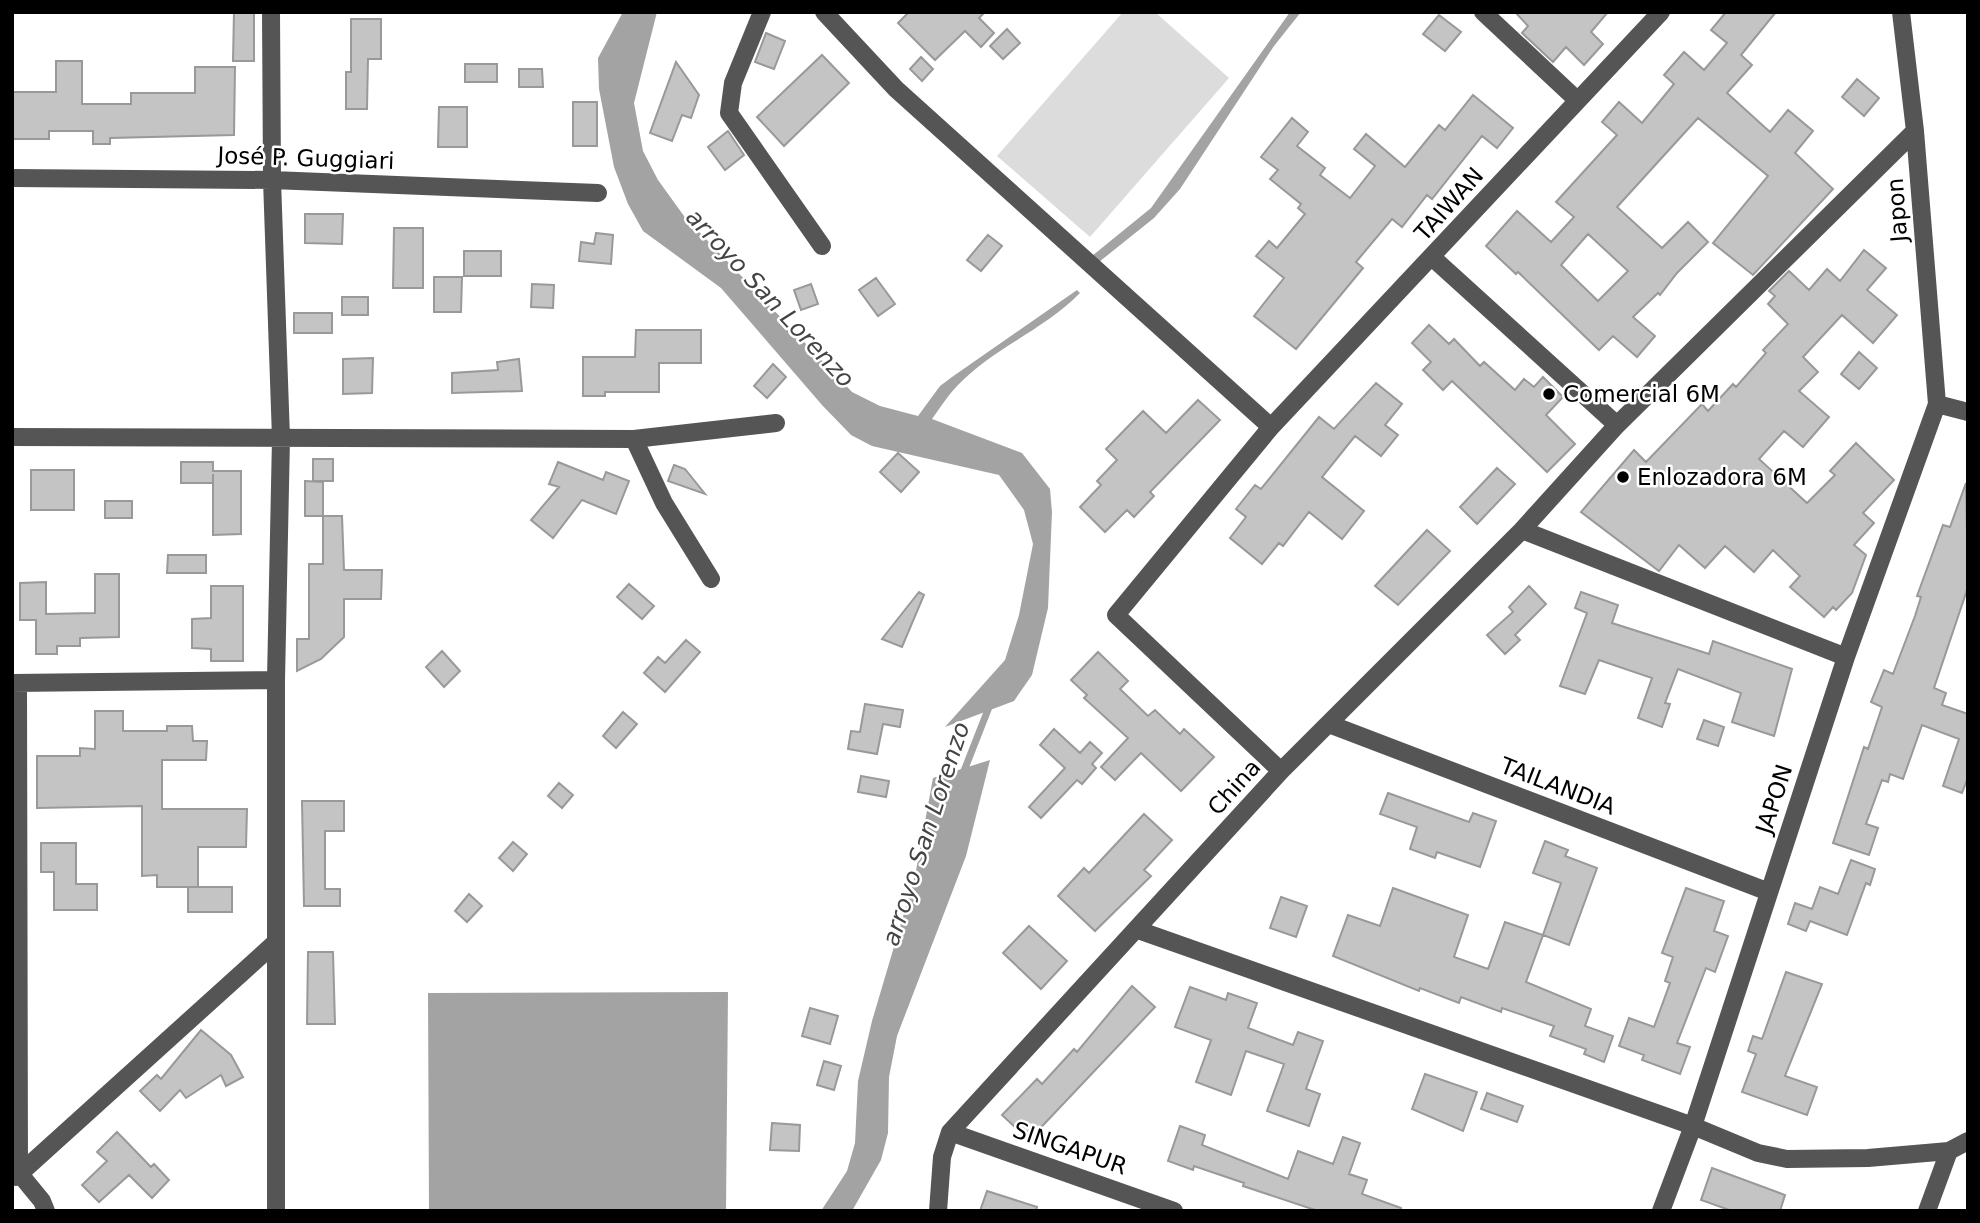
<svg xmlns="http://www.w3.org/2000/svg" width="1980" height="1223" viewBox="0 0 1980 1223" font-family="'DejaVu Sans',sans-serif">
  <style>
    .green { fill: #dcdcdc }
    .water { fill: #a3a3a3 }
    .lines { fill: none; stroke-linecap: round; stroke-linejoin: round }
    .stream { stroke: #a3a3a3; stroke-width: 7 }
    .building { fill: #c4c4c4; stroke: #999; stroke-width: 2; fill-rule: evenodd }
    .minor { stroke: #555; stroke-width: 18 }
    .poi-dot { fill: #000; stroke: #fff; stroke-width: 2.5 }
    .labels { text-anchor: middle; stroke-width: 5; stroke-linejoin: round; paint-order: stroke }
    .street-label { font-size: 23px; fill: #000; stroke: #fff }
    .poi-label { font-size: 23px; fill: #000; stroke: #fff; text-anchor: start }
    .water-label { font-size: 24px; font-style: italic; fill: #444; stroke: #fff }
  </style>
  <rect width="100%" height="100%" fill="#fff"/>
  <!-- green -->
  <path class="green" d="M 1123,12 L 1155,12 L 1229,78 L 1090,237 L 997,156 Z"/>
  <!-- water -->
  <path class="water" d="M 623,12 L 657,12 L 634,103 L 643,151 L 658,180 L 684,216 L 852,392 L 880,406 L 918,416 L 940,386 L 952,377 L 1077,290 L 1080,293 C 1044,330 993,348 958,385 C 948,395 940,408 932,419 L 1022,453 L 1050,489 L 1052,512 L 1048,608 L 1032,675 L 1014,701 L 945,727 L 1005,660 L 1019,615 L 1033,544 L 1024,510 L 999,475 L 872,446 L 851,435 L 822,405 L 721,288 L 643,231 L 628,204 L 614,167 L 599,89 L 598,58 Z
    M 1290,12 L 1301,12 L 1274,46 L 1180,189 L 1154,218 L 1099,262 L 1092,256 L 1151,208 Z
    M 990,760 L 966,856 L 897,1036 L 889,1077 L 888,1133 L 881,1160 L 852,1211 L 821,1211 L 847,1171 L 855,1143 L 858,1081 L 872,1021 L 915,876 L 933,778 Z
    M 728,992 L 726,1211 L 429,1211 L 428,993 Z"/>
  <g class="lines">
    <!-- stream -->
    <path class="stream" d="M 962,776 L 991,702"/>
  </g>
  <!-- building -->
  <path class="building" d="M 234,12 L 254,12 L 254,61 L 233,61 Z
    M 909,12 L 985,12 L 979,18 L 994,33 L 981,47 L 965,31 L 935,60 L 898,23 Z
    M 1515,12 L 1608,12 L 1591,32 L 1603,44 L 1584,65 L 1566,47 L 1553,62 L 1522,33 L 1528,26 Z
    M 1726,12 L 1776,12 L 1741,55 L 1752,65 L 1727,93 L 1770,132 L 1788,110 L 1813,131 L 1795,153 L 1833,189 L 1753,275 L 1713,243 L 1768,176 L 1698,118 L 1617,207 L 1662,248 L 1688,222 L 1708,242 L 1677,273 L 1660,295 L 1658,293 L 1633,317 L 1655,336 L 1637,357 L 1613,336 L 1599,350 L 1518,272 L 1516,274 L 1486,246 L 1517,211 L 1551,242 L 1574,217 L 1556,202 L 1617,135 L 1602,122 L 1619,102 L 1642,123 L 1674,84 L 1664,75 L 1684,52 L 1704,70 L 1727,43 L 1711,30 ZM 1588,234 L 1628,271 L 1598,301 L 1561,265 Z
    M 1439,15 L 1461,32 L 1445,51 L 1423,34 Z
    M 351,19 L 381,19 L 381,59 L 368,59 L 367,109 L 346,109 L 346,72 L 351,72 Z
    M 1007,29 L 1020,43 L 1003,59 L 990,46 Z
    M 766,33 L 785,41 L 774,69 L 755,62 Z
    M 822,55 L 849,83 L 784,146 L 757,117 Z
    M 921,57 L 933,69 L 922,81 L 910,69 Z
    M 56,61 L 82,61 L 82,104 L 131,104 L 131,93 L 195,93 L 195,67 L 235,67 L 234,135 L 110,138 L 110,144 L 93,144 L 93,131 L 49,131 L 49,139 L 12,139 L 12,92 L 56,92 Z
    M 676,62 L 699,95 L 691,118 L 682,115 L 672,141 L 650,133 Z
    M 465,64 L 497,64 L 497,82 L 465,82 Z
    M 519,69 L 542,69 L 543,87 L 519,87 Z
    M 1857,79 L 1879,98 L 1864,116 L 1842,97 Z
    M 1473,95 L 1513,128 L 1497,148 L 1482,136 L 1432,199 L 1427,195 L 1402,227 L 1392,219 L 1356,262 L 1363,268 L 1296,349 L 1254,316 L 1284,278 L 1256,256 L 1269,241 L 1277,248 L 1305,214 L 1298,208 L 1301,204 L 1270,179 L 1278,170 L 1261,157 L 1292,118 L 1308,132 L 1297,146 L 1325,168 L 1320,175 L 1350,198 L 1375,166 L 1354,149 L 1366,134 L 1405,167 L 1439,125 L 1445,130 Z
    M 573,102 L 597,102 L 597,146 L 573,146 Z
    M 439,107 L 467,107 L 467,147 L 438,147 Z
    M 728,131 L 744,155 L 725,170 L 708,147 Z
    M 305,214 L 343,214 L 342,244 L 305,243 Z
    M 394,228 L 423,228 L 423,288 L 393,288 Z
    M 596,233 L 613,235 L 611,264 L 579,261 L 581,242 L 594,244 Z
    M 988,235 L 1002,246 L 981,271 L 967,260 Z
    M 1864,250 L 1886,268 L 1867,290 L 1897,315 L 1873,343 L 1842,315 L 1803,357 L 1818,372 L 1799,391 L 1829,417 L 1803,447 L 1784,431 L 1759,459 L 1807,503 L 1835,475 L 1830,471 L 1856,443 L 1894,480 L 1863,513 L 1874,523 L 1854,545 L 1866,555 L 1852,593 L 1836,610 L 1833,607 L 1824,617 L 1790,587 L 1800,576 L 1773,550 L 1754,572 L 1725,546 L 1705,568 L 1679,545 L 1659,571 L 1581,512 L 1634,450 L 1646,462 L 1702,404 L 1708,411 L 1733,384 L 1736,387 L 1766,353 L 1763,350 L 1788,324 L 1768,304 L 1775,296 L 1769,291 L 1789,271 L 1809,290 L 1827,269 L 1840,281 Z
    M 464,251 L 501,251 L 501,276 L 464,276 Z
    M 434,277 L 462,277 L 461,312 L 434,312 Z
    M 876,278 L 895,304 L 878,316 L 859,290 Z
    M 532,284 L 554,285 L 553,308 L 531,307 Z
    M 811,284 L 818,304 L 801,310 L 794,290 Z
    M 342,297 L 368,297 L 368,315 L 342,315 Z
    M 294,313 L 332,313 L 332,333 L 294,333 Z
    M 1429,325 L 1449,344 L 1454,339 L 1480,366 L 1484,362 L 1515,390 L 1524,379 L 1534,387 L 1543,377 L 1563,397 L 1546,415 L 1575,444 L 1547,472 L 1452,381 L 1443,390 L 1423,370 L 1431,362 L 1412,343 Z
    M 636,330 L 701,330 L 701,363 L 659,363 L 659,392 L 605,392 L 605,396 L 583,396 L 583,357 L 635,357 Z
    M 1859,352 L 1877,368 L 1859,389 L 1841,374 Z
    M 373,358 L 372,393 L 343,394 L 343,359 Z
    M 519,359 L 522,391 L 452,393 L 452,373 L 498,370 L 497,362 Z
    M 773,364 L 786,377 L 767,398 L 754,386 Z
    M 1376,383 L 1402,404 L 1385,425 L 1398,435 L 1381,456 L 1355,436 L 1322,477 L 1364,511 L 1342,539 L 1309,512 L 1283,546 L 1279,543 L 1262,564 L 1230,538 L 1246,517 L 1236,509 L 1255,485 L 1261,489 L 1319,417 L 1334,429 Z
    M 1198,400 L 1220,420 L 1150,492 L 1154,496 L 1134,517 L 1127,510 L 1105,532 L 1080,507 L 1101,485 L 1097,481 L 1117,460 L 1106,449 L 1143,411 L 1166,433 Z
    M 898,453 L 919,472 L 901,492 L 880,472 Z
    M 313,459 L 333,459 L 333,481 L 313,481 Z
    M 181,462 L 213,462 L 213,471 L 241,471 L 241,534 L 213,535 L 213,474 L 213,483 L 181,483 Z
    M 558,462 L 603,480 L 606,472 L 629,481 L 616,514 L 582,500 L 553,538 L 531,520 L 559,487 L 549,484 Z
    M 674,465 L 685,469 L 705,494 L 668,481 Z
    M 1497,468 L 1515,484 L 1477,524 L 1460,507 Z
    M 31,470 L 74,470 L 74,510 L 31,510 Z
    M 305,481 L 323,482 L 323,516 L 305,516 Z
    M 1966,483 L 1968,587 L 1934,688 L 1946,693 L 1942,705 L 1968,714 L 1968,777 L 1962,793 L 1943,786 L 1959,739 L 1922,725 L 1903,779 L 1890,774 L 1888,782 L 1882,780 L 1866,824 L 1878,828 L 1869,855 L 1833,843 L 1864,747 L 1868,749 L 1882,707 L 1871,702 L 1884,670 L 1893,674 L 1915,616 L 1921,597 L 1917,596 L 1943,525 L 1950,527 Z
    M 105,501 L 132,501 L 132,518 L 105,518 Z
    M 323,516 L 342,516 L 344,570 L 382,570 L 381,599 L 344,599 L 344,637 L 321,659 L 297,671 L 297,639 L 309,639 L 309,564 L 323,564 Z
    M 1427,530 L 1450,551 L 1398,605 L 1375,586 Z
    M 168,555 L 206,555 L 206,573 L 167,573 Z
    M 95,574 L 119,574 L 119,637 L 80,638 L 80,646 L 57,646 L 57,654 L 36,654 L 36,620 L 20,620 L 20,583 L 46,582 L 46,614 L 95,613 Z
    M 629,584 L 654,606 L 642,619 L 617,597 Z
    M 211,586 L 243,586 L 243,661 L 211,661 L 211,649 L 192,648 L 192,619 L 211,618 Z
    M 1529,586 L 1546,604 L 1515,635 L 1520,640 L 1505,654 L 1487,635 L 1513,612 L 1509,607 Z
    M 919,592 L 924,595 L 902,647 L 882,639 Z
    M 1581,592 L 1618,605 L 1612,623 L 1709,654 L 1713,641 L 1792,669 L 1774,736 L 1732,722 L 1741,693 L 1678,669 L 1665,703 L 1670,704 L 1662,727 L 1638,718 L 1652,678 L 1599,660 L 1585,694 L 1560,686 L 1587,613 L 1575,608 Z
    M 686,640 L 700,652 L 665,692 L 644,673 L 658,657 L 665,663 Z
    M 442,651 L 460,671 L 444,687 L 426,667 Z
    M 1098,652 L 1128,681 L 1120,689 L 1148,716 L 1155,710 L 1180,734 L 1184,729 L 1214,757 L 1181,791 L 1141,753 L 1115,780 L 1101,767 L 1128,738 L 1084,698 L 1087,695 L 1071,680 Z
    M 865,704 L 903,710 L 900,727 L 883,724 L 877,754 L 848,749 L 851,731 L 860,732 Z
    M 95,711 L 123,711 L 123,731 L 167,731 L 167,726 L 192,726 L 193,741 L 207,741 L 206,760 L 162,760 L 162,809 L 247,809 L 246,847 L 198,847 L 198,887 L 157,887 L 157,875 L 142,876 L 142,806 L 37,808 L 37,756 L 80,756 L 80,748 L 95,749 Z
    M 623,712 L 637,724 L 616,748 L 603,736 Z
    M 1704,720 L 1724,727 L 1718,746 L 1697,739 Z
    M 1054,729 L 1080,753 L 1090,742 L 1102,753 L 1092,764 L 1096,768 L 1082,784 L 1077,780 L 1041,818 L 1029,807 L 1065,768 L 1040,745 Z
    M 861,776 L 889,781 L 886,797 L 858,792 Z
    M 559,783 L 573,795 L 562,808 L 548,796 Z
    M 1388,793 L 1469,822 L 1473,813 L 1496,821 L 1480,867 L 1437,852 L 1435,858 L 1410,849 L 1417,827 L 1380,814 Z
    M 302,801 L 344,801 L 344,831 L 325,831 L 325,889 L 340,889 L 340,906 L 304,906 Z
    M 1144,814 L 1172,840 L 1144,870 L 1151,876 L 1095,931 L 1058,896 L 1084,868 L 1089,873 Z
    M 1545,841 L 1568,850 L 1565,856 L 1597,868 L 1569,945 L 1543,935 L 1561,883 L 1533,873 Z
    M 513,842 L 527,854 L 513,871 L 499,858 Z
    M 41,843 L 76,843 L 76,884 L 97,884 L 97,910 L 54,910 L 54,872 L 41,872 Z
    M 1851,860 L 1875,869 L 1870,885 L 1866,883 L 1847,935 L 1810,921 L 1806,931 L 1788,924 L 1795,903 L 1812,909 L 1820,887 L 1838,894 Z
    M 188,887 L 232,887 L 232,912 L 188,912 Z
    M 1393,888 L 1468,915 L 1454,957 L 1488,969 L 1505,922 L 1543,935 L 1526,982 L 1591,1009 L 1585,1026 L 1613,1036 L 1604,1062 L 1584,1054 L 1586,1049 L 1550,1036 L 1554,1026 L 1502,1008 L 1501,1012 L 1461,997 L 1459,1003 L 1420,988 L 1419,991 L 1333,956 L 1348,915 L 1380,926 Z
    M 1686,888 L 1724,901 L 1714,931 L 1728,936 L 1715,972 L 1706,968 L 1677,1043 L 1690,1047 L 1680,1074 L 1642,1060 L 1644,1055 L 1619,1046 L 1629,1018 L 1654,1027 L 1670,983 L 1665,981 L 1673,957 L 1662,953 Z
    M 469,894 L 482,906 L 467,922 L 455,911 Z
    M 1281,897 L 1307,906 L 1296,937 L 1270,928 Z
    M 1029,926 L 1067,961 L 1041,989 L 1003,953 Z
    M 308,952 L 333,952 L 335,1024 L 307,1024 Z
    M 1786,972 L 1822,984 L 1785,1076 L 1817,1087 L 1807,1115 L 1742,1092 L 1756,1054 L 1748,1051 L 1753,1036 L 1762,1039 Z
    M 1132,986 L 1155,1007 L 1029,1140 L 1002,1115 L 1037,1079 L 1042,1084 L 1074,1049 L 1077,1052 Z
    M 1190,987 L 1226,1000 L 1228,993 L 1257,1003 L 1248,1028 L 1293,1045 L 1298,1032 L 1323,1041 L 1306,1089 L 1320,1094 L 1309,1126 L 1267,1111 L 1284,1064 L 1246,1051 L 1231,1095 L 1196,1082 L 1211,1040 L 1175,1027 Z
    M 810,1008 L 838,1016 L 830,1044 L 802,1036 Z
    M 201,1030 L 231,1055 L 243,1077 L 226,1086 L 221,1075 L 186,1098 L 180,1090 L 160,1111 L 140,1091 L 157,1075 L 161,1079 Z
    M 824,1061 L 841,1066 L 834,1090 L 817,1085 Z
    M 1425,1074 L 1477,1092 L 1463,1131 L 1412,1109 Z
    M 1487,1093 L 1523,1106 L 1517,1122 L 1481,1109 Z
    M 772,1123 L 800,1125 L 799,1151 L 770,1150 Z
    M 1180,1126 L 1205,1135 L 1202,1145 L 1288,1179 L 1298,1151 L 1333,1164 L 1343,1137 L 1360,1143 L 1349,1174 L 1367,1180 L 1362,1194 L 1401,1208 L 1401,1211 L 1318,1211 L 1243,1186 L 1244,1183 L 1194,1166 L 1193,1170 L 1168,1161 Z
    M 117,1132 L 151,1167 L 154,1164 L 169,1180 L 152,1198 L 129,1175 L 99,1202 L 82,1185 L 107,1161 L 97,1152 Z
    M 1712,1168 L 1785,1195 L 1780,1211 L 1732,1211 L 1701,1200 Z
    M 987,1191 L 1037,1207 L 1036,1211 L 980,1211 Z"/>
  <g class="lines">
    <!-- minor -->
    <path class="minor" d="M 271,12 L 272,180 L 281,438 L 276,680 L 276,1211
      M 762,12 L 733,83 L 729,113 L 822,246
      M 824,12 L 896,89 L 1271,427
      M 1483,12 L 1577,100
      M 12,178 L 272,180 L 598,193
      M 1433,258 L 1617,425
      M 1937,404 L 1968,412
      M 12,437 L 634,439 L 776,423
      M 634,439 L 664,503 L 711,579
      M 1522,530 L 1846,657
      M 12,683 L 276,680
      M 18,683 L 19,1173 L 42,1201 L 46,1211
      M 1329,724 L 1769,892
      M 1281,771 L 1116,615 L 1271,427 L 1661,12
      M 1138,930 L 1693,1126 L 1758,1153 L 1787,1159 L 1868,1158 L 1949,1151 L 1968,1141
      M 950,1132 L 1174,1211
      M 16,1177 L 276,942
      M 938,1211 L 942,1157 L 950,1132 L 1281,771 L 1522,530 L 1617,425 L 1915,131
      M 1661,1211 L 1693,1126 L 1846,657 L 1937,404 L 1915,131 L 1901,12
      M 1927,1211 L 1949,1151"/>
  </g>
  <!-- markers -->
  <g class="poi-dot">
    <circle cx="1549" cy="394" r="7"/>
    <circle cx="1623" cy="477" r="7"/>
  </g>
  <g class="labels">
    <!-- street labels -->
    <g class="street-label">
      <text transform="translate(306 158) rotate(2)" y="8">José P. Guggiari</text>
      <text transform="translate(1449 204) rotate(-48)" y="8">TAIWAN</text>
      <text transform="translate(1897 210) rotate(-94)" y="8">Japon</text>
      <text transform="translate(1558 786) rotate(21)" y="8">TAILANDIA</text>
      <text transform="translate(1234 787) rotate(-48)" y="8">China</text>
      <text transform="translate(1774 799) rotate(-72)" y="8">JAPON</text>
      <text transform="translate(1070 1148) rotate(19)" y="8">SINGAPUR</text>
    </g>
    <!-- poi labels -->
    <g class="poi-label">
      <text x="1563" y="402">Comercial 6M</text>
      <text x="1637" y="485">Enlozadora 6M</text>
    </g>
    <!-- water labels -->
    <g class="water-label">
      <text transform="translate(770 298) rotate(47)" y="8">arroyo San Lorenzo</text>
      <text transform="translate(926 834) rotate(-72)" y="8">arroyo San Lorenzo</text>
    </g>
  </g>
  <!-- border -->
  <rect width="1980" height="1223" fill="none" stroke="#000000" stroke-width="28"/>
</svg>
